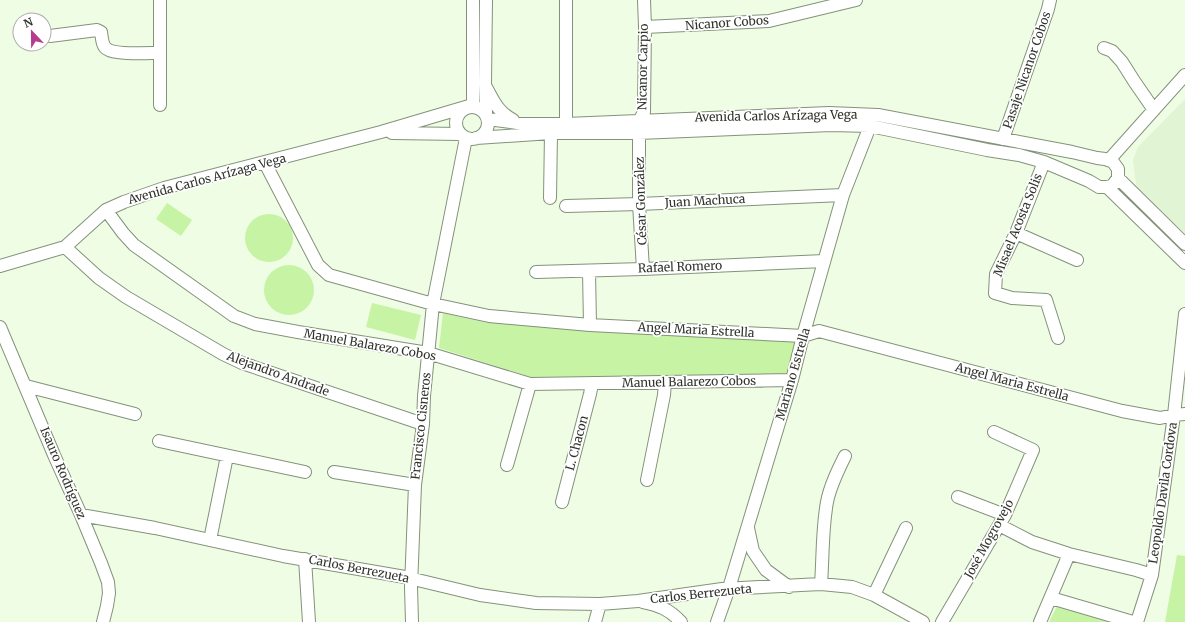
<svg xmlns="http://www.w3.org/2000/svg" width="1185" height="622" viewBox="0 0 1185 622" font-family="Merriweather,serif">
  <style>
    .built { fill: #e1f4d4 }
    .green { fill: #c6f4a4 }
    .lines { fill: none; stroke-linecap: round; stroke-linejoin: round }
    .minor-casing { stroke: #84927b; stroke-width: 14 }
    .minor { stroke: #fff; stroke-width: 12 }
    .labels { text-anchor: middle; stroke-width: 3.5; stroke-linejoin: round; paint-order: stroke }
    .street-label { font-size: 12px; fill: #30352c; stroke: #fff }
  </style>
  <rect width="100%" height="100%" fill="#eefde4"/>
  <!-- built -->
  <path class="built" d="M 1185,99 L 1185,233 L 1150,204 L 1139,191 L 1136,184 L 1133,160 L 1138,147 Z"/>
  <!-- green -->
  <path class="green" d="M 167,203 L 192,220 L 181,236 L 156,219 Z
    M245 238a24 24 0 1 1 48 0a24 24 0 1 1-48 0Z
    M264 290a25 25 0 1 1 50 0a25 25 0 1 1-50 0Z
    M 372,303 L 421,315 L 415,340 L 366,327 Z
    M 443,313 L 483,322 L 796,342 L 790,371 L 786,376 L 534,378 L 439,348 Z
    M 1177,555 L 1185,556 L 1185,622 L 1165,622 Z
    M 1057,606 L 1114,622 L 1049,622 Z"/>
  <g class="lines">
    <defs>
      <path id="minor" d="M 566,0 L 566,124
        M 645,27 L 769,21 L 856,0
        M 50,36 L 97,30 L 101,32 C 102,38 102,46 107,49 C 115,55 149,53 160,53
        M 1104,48 L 1112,51 L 1122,62 L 1134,81 L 1154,110
        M 486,87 C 494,102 498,112 513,120
        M 160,105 L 160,0
        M 473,106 L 473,0
        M456 123a16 16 0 1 1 32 0a16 16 0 1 1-32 0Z
        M 486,113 L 485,84 L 486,0
        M 392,133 L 460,134
        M 476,138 L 551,133 L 639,133 L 831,125 L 870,126 L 987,150 L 1019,155 L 1044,162 L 1089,181 L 1099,187 L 1107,187 L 1112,186 L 1118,178 L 1118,169 L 1113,162 L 1105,159 L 1097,158 L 1072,152 L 878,115 L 829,113 L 566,124 L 524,124 L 488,119
        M 1003,139 L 1048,9 L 1050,0
        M 1109,160 L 1185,75
        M 1044,162 L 1016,233 L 996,274 L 995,293 L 1012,298 L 1046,300 L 1058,338
        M 265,163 L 318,265 L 329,275 L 433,304 L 489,316 L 590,325 L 803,336 L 819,331 L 1122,411 L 1160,418 L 1174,415 L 1185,414
        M 1118,178 L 1185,244
        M 1107,187 L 1185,263
        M 550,198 L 551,133
        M 566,206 L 639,204 L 843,195
        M 106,210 L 123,233 L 134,245 L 234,316 L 255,324 L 298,332 L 428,353 L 530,384 L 792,380
        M 1016,233 L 1077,260
        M 65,247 L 99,278 L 126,297 L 223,354 L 242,363 L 423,424
        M 0,266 L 65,247 L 106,210 L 124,202 L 164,188 L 381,132 L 469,106
        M 643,269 L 639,204 L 639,121 L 643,114 L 644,112 L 645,27 L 644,0
        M 589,271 L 590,325
        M 536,272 L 643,269 L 824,261
        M 0,327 L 54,455 L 81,515 L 101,563 L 108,582 L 109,593 L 107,606 L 103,622
        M 26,386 L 135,414
        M 159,441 L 305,472
        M 507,465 L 530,384
        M 334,472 L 415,485
        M 647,480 L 664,395 L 665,382
        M 958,497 L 1005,515
        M 562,502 L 590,394 L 592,384
        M 81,515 L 155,528 L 283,556 L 405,577 L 480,595 L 536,603 L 600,604 L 638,601 L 722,589 L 821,584 L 852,587 L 874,595 L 923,622
        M 999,525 L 1032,542 L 1069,554 L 1136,570 L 1152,575
        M 748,528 L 753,551 L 766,570 L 789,587
        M 210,540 L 227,456
        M 305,559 L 309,622
        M 821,584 C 823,557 822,529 827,502 C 830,486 838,470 845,456
        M 874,595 L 906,528
        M 1051,598 L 1133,622
        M 643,602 C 659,605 670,610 681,622
        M 412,622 L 411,587 L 415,485 L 423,424 L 424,396 L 433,304 L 466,138
        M 595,622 L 600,604
        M 717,622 L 729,588 L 792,380 L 803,336 L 843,195 L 870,126
        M 942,622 L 1005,515 L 1033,450 L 994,432
        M 1040,622 L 1069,554
        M 1137,622 L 1152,575 L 1174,415 L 1185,314"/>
    </defs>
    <!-- minor casing -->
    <use href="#minor" class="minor-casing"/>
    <!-- minor -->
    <use href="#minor" class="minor"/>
  </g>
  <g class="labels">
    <!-- street labels -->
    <g class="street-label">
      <text transform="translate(727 23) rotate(-4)" y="4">Nicanor Cobos</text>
      <text transform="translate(643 67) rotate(-89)" y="4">Nicanor Carpio</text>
      <text transform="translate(1027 70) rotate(-71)" y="4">Pasaje Nicanor Cobos</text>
      <text transform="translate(776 116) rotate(-1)" y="4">Avenida Carlos Arízaga Vega</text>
      <text transform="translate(207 179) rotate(-15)" y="4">Avenida Carlos Arízaga Vega</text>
      <text transform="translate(641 201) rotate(-92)" y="4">César González</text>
      <text transform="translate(705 201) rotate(-3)" y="4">Juan Machuca</text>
      <text transform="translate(1018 225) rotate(-68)" y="4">Misael Acosta Solis</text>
      <text transform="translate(680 267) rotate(-2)" y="4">Rafael Romero</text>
      <text transform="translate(696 330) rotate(3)" y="4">Angel Maria Estrella</text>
      <text transform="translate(370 345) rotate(10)" y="4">Manuel Balarezo Cobos</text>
      <text transform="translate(278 374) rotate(20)" y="4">Alejandro Andrade</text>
      <text transform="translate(793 374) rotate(-74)" y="4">Mariano Estrella</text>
      <text transform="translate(689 382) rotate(-1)" y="4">Manuel Balarezo Cobos</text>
      <text transform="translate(1012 382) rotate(15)" y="4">Angel Maria Estrella</text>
      <text transform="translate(421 426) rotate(-84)" y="4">Francisco Cisneros</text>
      <text transform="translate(577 443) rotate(-75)" y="4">L. Chacon</text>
      <text transform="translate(63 473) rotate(67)" y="4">Isauro Rodríguez</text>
      <text transform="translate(1163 493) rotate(-82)" y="4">Leopoldo Davila Cordova</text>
      <text transform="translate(989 539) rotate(-61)" y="4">José Mogrovejo</text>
      <text transform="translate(359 569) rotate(11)" y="4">Carlos Berrezueta</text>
      <text transform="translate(701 594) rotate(-6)" y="4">Carlos Berrezueta</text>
    </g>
  </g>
  <!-- north arrow -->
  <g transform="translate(32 32) rotate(338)"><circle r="19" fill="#ffffff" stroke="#acaeab"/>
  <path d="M0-3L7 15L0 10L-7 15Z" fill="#b53c8f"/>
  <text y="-6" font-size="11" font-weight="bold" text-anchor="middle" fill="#30352c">N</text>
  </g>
</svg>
